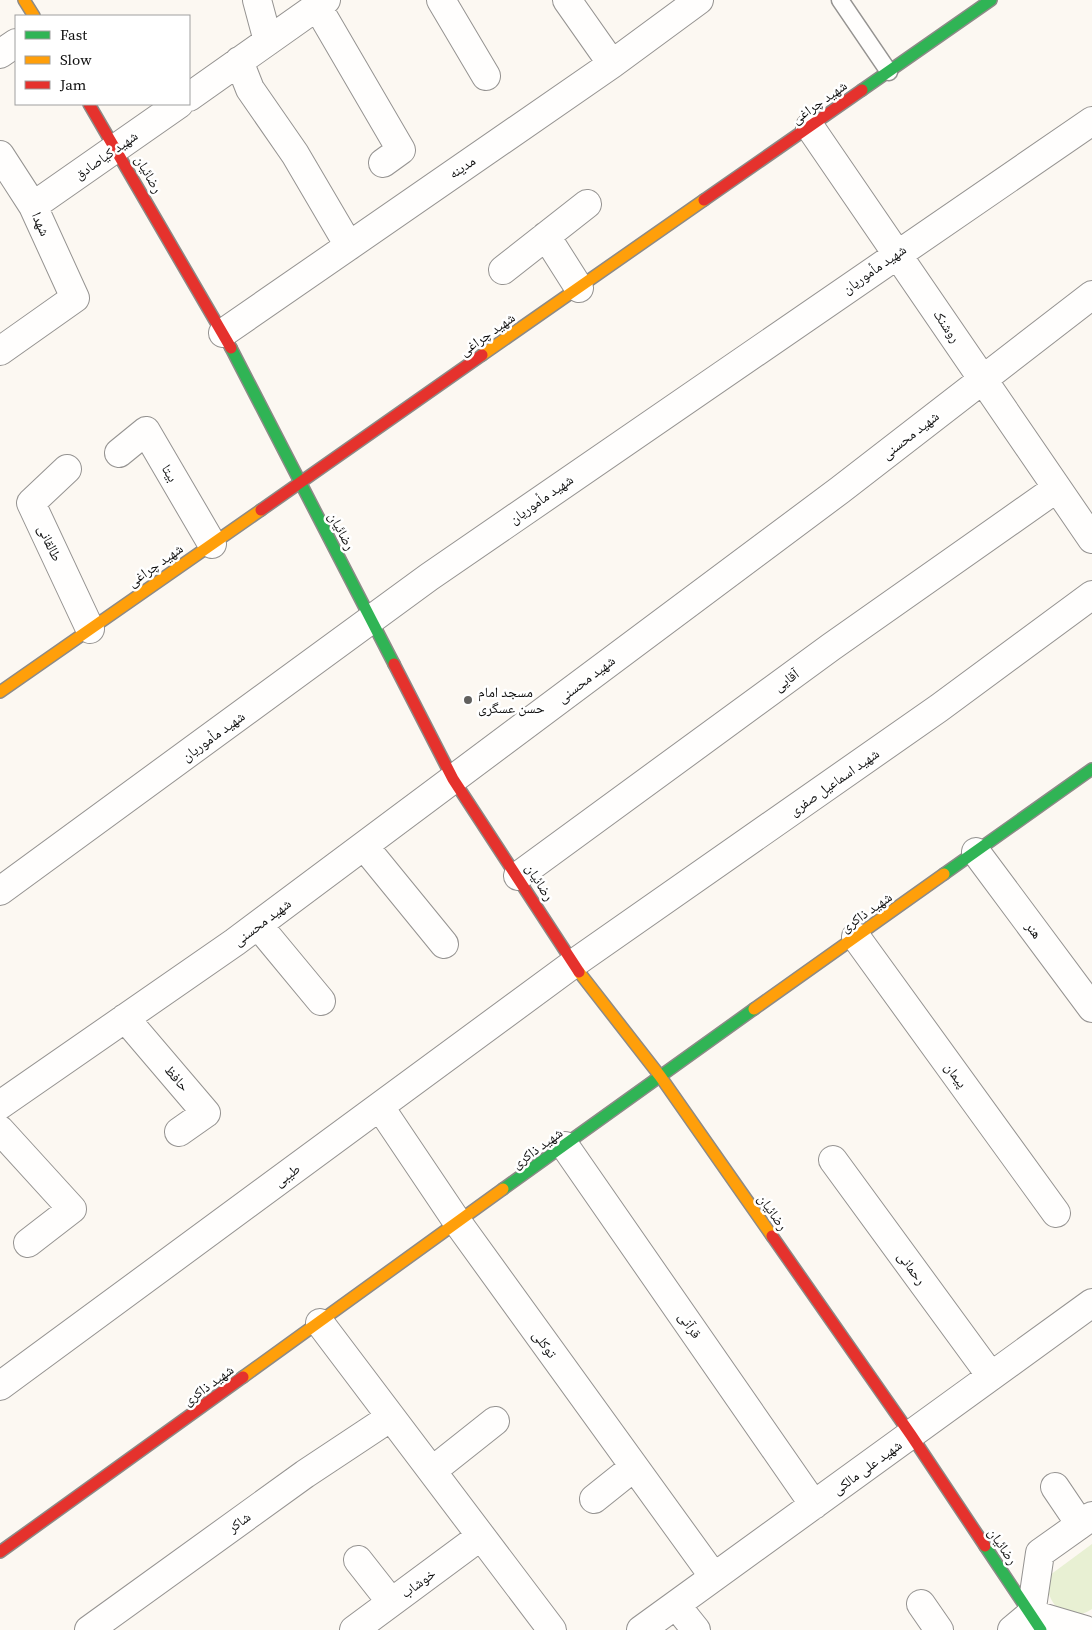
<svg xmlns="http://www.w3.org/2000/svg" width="1092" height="1630" viewBox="0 0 1092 1630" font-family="'Source Serif 4','Noto Naskh Arabic',serif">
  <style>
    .green { fill: #e8f0d3 }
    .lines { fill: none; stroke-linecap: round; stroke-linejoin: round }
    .lane-casing { stroke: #959391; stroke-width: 19 }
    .street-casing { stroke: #959391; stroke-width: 30 }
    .fast-casing { stroke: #8c8a87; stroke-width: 14 }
    .slow-casing { stroke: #8c8a87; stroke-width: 14 }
    .jam-casing { stroke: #8c8a87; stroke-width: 14 }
    .lane { stroke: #fffefd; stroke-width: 16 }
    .street { stroke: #fffefd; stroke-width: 28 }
    .fast { stroke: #30b455; stroke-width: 11 }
    .slow { stroke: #ff9f0a; stroke-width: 11 }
    .jam { stroke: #e5322d; stroke-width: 11 }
    .poi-dot { fill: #61605e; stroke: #fff; stroke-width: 2 }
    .labels { text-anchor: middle; stroke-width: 5; stroke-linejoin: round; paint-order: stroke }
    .street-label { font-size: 14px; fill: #0e0e0e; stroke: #fff }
    .poi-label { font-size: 14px; fill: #0e0e0e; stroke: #fff; text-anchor: start }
  </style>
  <rect width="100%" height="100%" fill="#fcf8f2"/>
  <!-- green -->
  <path class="green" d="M 1092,1544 L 1092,1609 C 1066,1626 1047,1605 1046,1578 Z"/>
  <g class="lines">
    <defs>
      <path id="lane" d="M 840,0 L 889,72"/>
      <path id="street" d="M 257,0 L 268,41
        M 441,0 L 486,76
        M 567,0 L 612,64
        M 317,6 L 401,150 L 383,163
        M 0,54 L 16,43
        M 239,61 L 250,89 L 295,154 L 349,246
        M 189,97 L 326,0
        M 810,127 L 1092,539
        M 0,155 L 33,206 L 75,298 L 0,351
        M 33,206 L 179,104
        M 546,236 L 579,288
        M 503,270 L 587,204
        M 223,333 L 612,64 L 699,0
        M 119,453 L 146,431 L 212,544
        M 67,469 L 31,503 L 90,629
        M 364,846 L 444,944
        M 976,852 L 1092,1008
        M 518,876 L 831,647 L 1057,488
        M 0,891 L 429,577 L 1092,121
        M 258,925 L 321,1001
        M 856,937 L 1056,1213
        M 125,1018 L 206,1113 L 179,1132
        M 0,1105 L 235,942 L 840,490 L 1092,295
        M 380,1107 L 458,1223 L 714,1577
        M 0,1130 L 72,1209 L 28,1243
        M 565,1146 L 814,1505
        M 833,1160 L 991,1376
        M 320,1323 L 552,1630
        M 0,1386 L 573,964 L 939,708 L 1092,595
        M 432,1471 L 495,1421
        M 1055,1487 L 1080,1524
        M 594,1499 L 634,1467
        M 358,1560 L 391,1602
        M 921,1604 L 939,1630
        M 676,1605 L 696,1630
        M 1031,1614 L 1040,1553 L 1092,1516
        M 1031,1614 L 1085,1630
        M 89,1630 L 305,1474 L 391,1417
        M 354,1630 L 481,1536
        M 641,1630 L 1092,1303
        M 1012,1630 L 1031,1614"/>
      <path id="fast" d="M 862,90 L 991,0
        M 231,348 L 394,664
        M 944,874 L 1092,769
        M 503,1189 L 754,1009
        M 985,1546 L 1041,1630"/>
      <path id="slow" d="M 24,0 L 34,16
        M 482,355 L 704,200
        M 0,692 L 261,510
        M 579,972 L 660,1076 L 772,1236
        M 754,1009 L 944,874
        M 243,1377 L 503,1189"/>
      <path id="jam" d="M 89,104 L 231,348
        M 704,200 L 862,90
        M 261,510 L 482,355
        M 394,664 L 453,779 L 579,972
        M 772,1236 L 911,1435 L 985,1546
        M 0,1552 L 243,1377"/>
    </defs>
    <!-- lane casing -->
    <use href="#lane" class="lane-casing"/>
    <!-- street casing -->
    <use href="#street" class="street-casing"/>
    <!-- fast casing -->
    <use href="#fast" class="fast-casing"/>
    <!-- slow casing -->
    <use href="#slow" class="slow-casing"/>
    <!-- jam casing -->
    <use href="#jam" class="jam-casing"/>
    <!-- lane -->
    <use href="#lane" class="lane"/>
    <!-- street -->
    <use href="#street" class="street"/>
    <!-- fast -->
    <use href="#fast" class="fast"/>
    <!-- slow -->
    <use href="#slow" class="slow"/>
    <!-- jam -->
    <use href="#jam" class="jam"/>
  </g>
  <!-- markers -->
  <circle class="poi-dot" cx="468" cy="700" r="5"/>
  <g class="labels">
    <!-- street labels -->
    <g class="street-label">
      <text transform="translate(819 102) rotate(-35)" y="5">شهید چراغی</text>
      <text transform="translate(106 155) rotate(-35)" y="5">شهید کیاصادق</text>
      <text transform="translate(462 167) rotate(-34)" y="5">مدینه</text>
      <text transform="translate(149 174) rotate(60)" y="5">رضائیان</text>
      <text transform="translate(41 224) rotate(66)" y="5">شهدا</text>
      <text transform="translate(874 269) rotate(-35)" y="5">شهید مأموریان</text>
      <text transform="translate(947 326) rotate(56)" y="5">روشنک</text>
      <text transform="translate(487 334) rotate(-35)" y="5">شهید چراغی</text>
      <text transform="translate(910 435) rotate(-38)" y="5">شهید محسنی</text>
      <text transform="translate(170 473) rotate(60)" y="5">بیتا</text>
      <text transform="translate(541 499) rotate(-35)" y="5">شهید مأموریان</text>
      <text transform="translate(342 531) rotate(62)" y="5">رضائیان</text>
      <text transform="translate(50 543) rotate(65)" y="5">طالقانی</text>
      <text transform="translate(155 565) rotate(-35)" y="5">شهید چراغی</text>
      <text transform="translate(586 679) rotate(-37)" y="5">شهید محسنی</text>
      <text transform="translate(786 680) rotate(-36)" y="5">آقایی</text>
      <text transform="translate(213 736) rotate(-36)" y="5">شهید مأموریان</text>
      <text transform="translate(834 782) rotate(-35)" y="5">شهید اسماعیل صفری</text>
      <text transform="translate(540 882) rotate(58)" y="5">رضائیان</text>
      <text transform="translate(866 912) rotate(-35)" y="5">شهید ذاکری</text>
      <text transform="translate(262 922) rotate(-37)" y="5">شهید محسنی</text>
      <text transform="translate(1034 930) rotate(53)" y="5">هنر</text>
      <text transform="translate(956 1075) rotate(54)" y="5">پیمان</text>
      <text transform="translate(177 1078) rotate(49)" y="5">حافظ</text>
      <text transform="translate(537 1148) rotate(-36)" y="5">شهید ذاکری</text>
      <text transform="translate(287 1175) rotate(-36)" y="5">طیبی</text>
      <text transform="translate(773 1212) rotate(55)" y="5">رضائیان</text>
      <text transform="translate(912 1268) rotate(54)" y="5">رحمانی</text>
      <text transform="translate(690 1325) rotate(55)" y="5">قرآنی</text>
      <text transform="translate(545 1344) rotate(54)" y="5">توکلی</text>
      <text transform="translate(208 1385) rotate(-36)" y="5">شهید ذاکری</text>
      <text transform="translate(867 1467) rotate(-36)" y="5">شهید علی مالکی</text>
      <text transform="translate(239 1522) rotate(-36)" y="5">شاکر</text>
      <text transform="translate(1003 1546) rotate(56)" y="5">رضائیان</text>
      <text transform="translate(418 1583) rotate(-36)" y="5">خوشاب</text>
    </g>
    <!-- poi labels -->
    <g class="poi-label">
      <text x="478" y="697">مسجد امام<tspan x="478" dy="16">حسن عسگری</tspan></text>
    </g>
  </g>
  <!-- legend -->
  <rect x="15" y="15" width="175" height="90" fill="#ffffff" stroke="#9f9f9f"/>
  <rect x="25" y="31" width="25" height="8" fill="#30b455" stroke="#9f9f9f"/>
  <text x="60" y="40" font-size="15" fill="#0e0e0e">Fast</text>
  <rect x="25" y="56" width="25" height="8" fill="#ff9f0a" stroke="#9f9f9f"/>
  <text x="60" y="65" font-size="15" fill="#0e0e0e">Slow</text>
  <rect x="25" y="81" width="25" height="8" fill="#e5322d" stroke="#9f9f9f"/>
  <text x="60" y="90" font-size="15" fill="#0e0e0e">Jam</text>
</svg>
